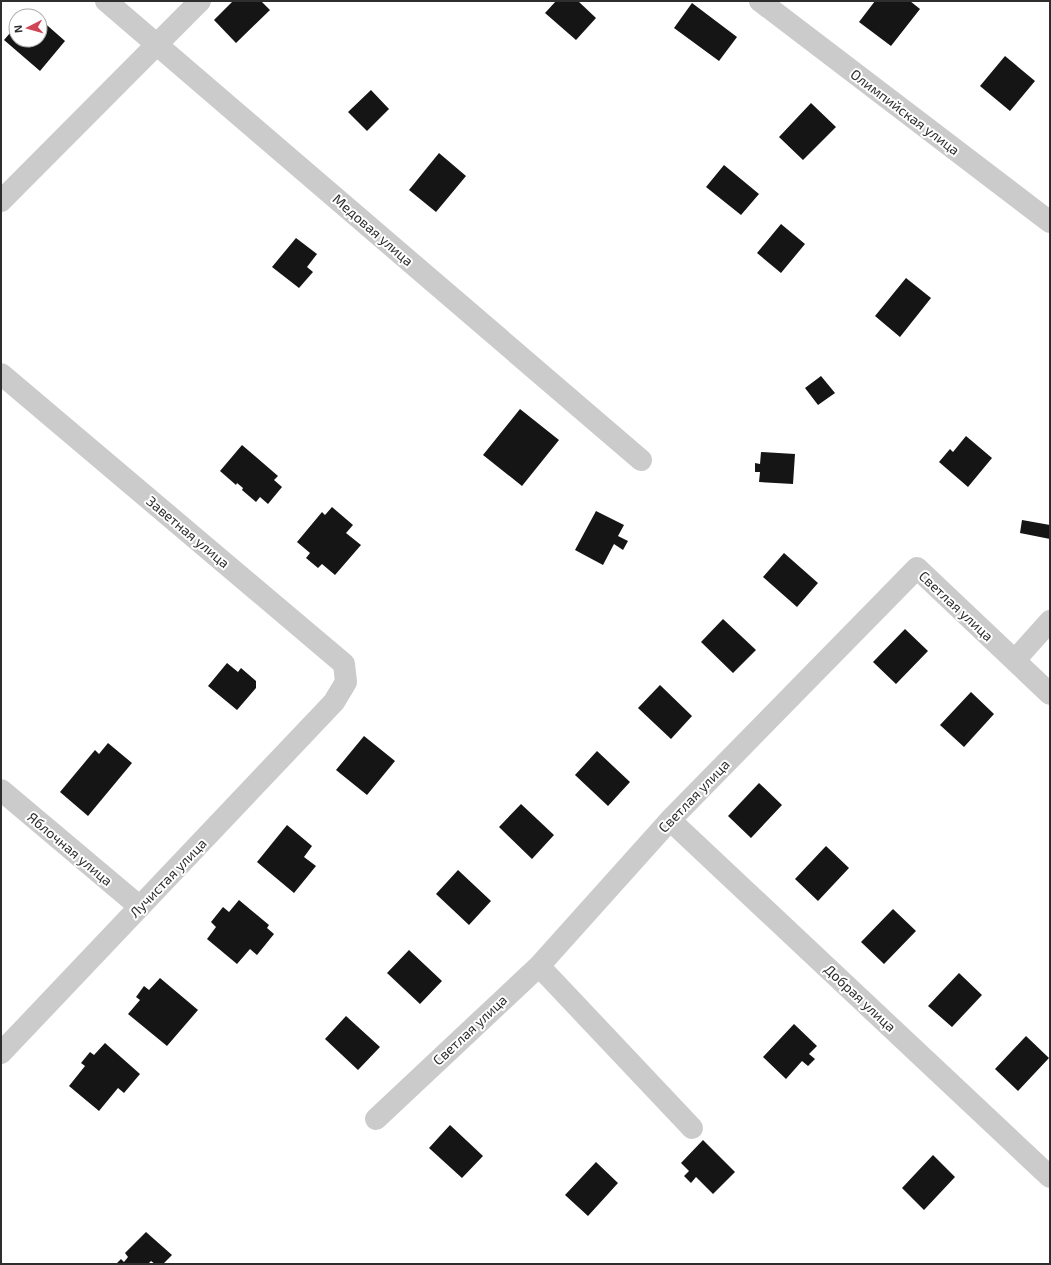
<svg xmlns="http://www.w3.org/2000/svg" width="1051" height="1265" viewBox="0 0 1051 1265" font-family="'Exo 2',sans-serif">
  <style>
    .building { fill: #151515 }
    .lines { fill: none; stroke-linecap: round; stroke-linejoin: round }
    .minor { stroke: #cbcbcb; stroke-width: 22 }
    .labels { text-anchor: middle; stroke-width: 4; stroke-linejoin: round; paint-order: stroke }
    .street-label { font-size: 14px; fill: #2e2e2e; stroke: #fff }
  </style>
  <rect width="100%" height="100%" fill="#fff"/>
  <!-- building -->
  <path class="building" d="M 233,1 L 261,1 L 270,10 L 236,43 L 214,20 Z
    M 556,1 L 578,1 L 596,18 L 576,40 L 545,13 Z
    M 875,1 L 910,1 L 920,9 L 891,46 L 859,22 Z
    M 692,3 L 737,37 L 719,61 L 674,28 Z
    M 29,10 L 36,16 L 24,16 Z
    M 40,19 L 65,41 L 40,71 L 4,40 L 16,26 L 16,40 L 40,40 Z
    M 1005,56 L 1035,81 L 1010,111 L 980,86 Z
    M 371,90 L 389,109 L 367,131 L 348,112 Z
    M 811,103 L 836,127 L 803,160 L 779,137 Z
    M 439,153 L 466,176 L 436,212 L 409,190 Z
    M 724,165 L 759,194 L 741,215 L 706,187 Z
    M 781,224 L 805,244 L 781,273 L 757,253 Z
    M 296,238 L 317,254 L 307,267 L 313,272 L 299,288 L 272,267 Z
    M 906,278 L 931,298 L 900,337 L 875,316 Z
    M 821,376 L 835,393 L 818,405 L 805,388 Z
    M 520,409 L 559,440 L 522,486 L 483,455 Z
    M 966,436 L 992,458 L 968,487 L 939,462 L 950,449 L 953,452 Z
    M 242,445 L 278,476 L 274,480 L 282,487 L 268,504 L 260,497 L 256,502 L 242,490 L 243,488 L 237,483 L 236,485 L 220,471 Z
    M 761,452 L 795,454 L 793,484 L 759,482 L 760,472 L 755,472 L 755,463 L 760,464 Z
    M 332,507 L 353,525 L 346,533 L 361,545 L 335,575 L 322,564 L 318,568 L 306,558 L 310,553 L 297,542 L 322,512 L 325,515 Z
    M 596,511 L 624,525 L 618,536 L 628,541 L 623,550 L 614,544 L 603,565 L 575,550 Z
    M 1022,520 L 1050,525 L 1050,539 L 1020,533 Z
    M 784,553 L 818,583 L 797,607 L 763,577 Z
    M 723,619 L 756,650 L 733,673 L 701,642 Z
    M 905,629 L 928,651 L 896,684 L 873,662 Z
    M 227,663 L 238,672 L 241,668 L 256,681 L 256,688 L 237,710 L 208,686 Z
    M 660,685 L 692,716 L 671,739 L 638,708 Z
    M 971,692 L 994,714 L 964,747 L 940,725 Z
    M 364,736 L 395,761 L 367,795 L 336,770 Z
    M 108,743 L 132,763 L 88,816 L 60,792 L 95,750 L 99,754 Z
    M 597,751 L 630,782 L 608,806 L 575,775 Z
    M 759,783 L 782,805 L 751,838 L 728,816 Z
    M 521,804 L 554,835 L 532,859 L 499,827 Z
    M 287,825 L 312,846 L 304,857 L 316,866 L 294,893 L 257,862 Z
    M 826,846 L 849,868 L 818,901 L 795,879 Z
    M 458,870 L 491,901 L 469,925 L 436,894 Z
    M 239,900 L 269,925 L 267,928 L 274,934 L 257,955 L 250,949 L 237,964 L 207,939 L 216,927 L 211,922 L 223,907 L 229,912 Z
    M 893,909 L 916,931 L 884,964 L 861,942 Z
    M 409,950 L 442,981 L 420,1004 L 387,973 Z
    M 959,973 L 982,995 L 952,1027 L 928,1006 Z
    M 160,978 L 198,1010 L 167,1046 L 128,1014 L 140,1000 L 136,997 L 144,986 L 149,990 Z
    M 346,1016 L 380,1047 L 358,1070 L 325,1039 Z
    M 794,1024 L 817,1046 L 809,1054 L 815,1059 L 808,1066 L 802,1061 L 786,1079 L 763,1057 Z
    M 1026,1036 L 1049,1058 L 1018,1091 L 995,1069 Z
    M 105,1043 L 140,1074 L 124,1093 L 118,1088 L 99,1111 L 69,1086 L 85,1066 L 81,1063 L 90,1052 L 94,1055 Z
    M 450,1125 L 483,1156 L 462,1178 L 429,1148 Z
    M 703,1140 L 735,1172 L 713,1194 L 696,1177 L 691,1183 L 684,1176 L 689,1171 L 681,1163 Z
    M 933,1155 L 955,1177 L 924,1210 L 902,1188 Z
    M 596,1162 L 618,1183 L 588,1216 L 565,1195 Z
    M 146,1232 L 172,1255 L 163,1264 L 155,1264 L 151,1261 L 148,1264 L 116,1264 L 121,1259 L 124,1262 L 128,1257 L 125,1253 Z"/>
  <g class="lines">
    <!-- minor -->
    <path class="minor" d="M 106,1 L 641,460
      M 760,1 L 1050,222
      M 1,201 L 200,1
      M 1,374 L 344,664 L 346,682 L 334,702 L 1,1053
      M 1015,660 L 1050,621
      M 1,790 L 140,907
      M 670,820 L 1050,1177
      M 539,966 L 692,1128
      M 376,1119 L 539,966 L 670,820 L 917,568 L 1050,694"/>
  </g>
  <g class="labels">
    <!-- street labels -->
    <g class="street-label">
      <text transform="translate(905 112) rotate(37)" y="5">Олимпийская улица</text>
      <text transform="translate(373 230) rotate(41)" y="5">Медовая улица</text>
      <text transform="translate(188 532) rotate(40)" y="5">Заветная улица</text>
      <text transform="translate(956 606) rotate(43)" y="5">Светлая улица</text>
      <text transform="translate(694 796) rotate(-46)" y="5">Светлая улица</text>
      <text transform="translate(70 849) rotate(40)" y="5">Яблочная улица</text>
      <text transform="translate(168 878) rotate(-46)" y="5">Лучистая улица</text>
      <text transform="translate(860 998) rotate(43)" y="5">Добрая улица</text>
      <text transform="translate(470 1030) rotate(-43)" y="5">Светлая улица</text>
    </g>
  </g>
  <!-- border -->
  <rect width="1051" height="1265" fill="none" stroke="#2e2e2e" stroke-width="4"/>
  <!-- north arrow -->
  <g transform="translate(28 28) rotate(264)"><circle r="19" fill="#ffffff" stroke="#ababab"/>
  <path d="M0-3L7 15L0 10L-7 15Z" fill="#d14455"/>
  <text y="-6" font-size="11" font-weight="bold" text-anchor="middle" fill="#2e2e2e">N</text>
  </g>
</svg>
